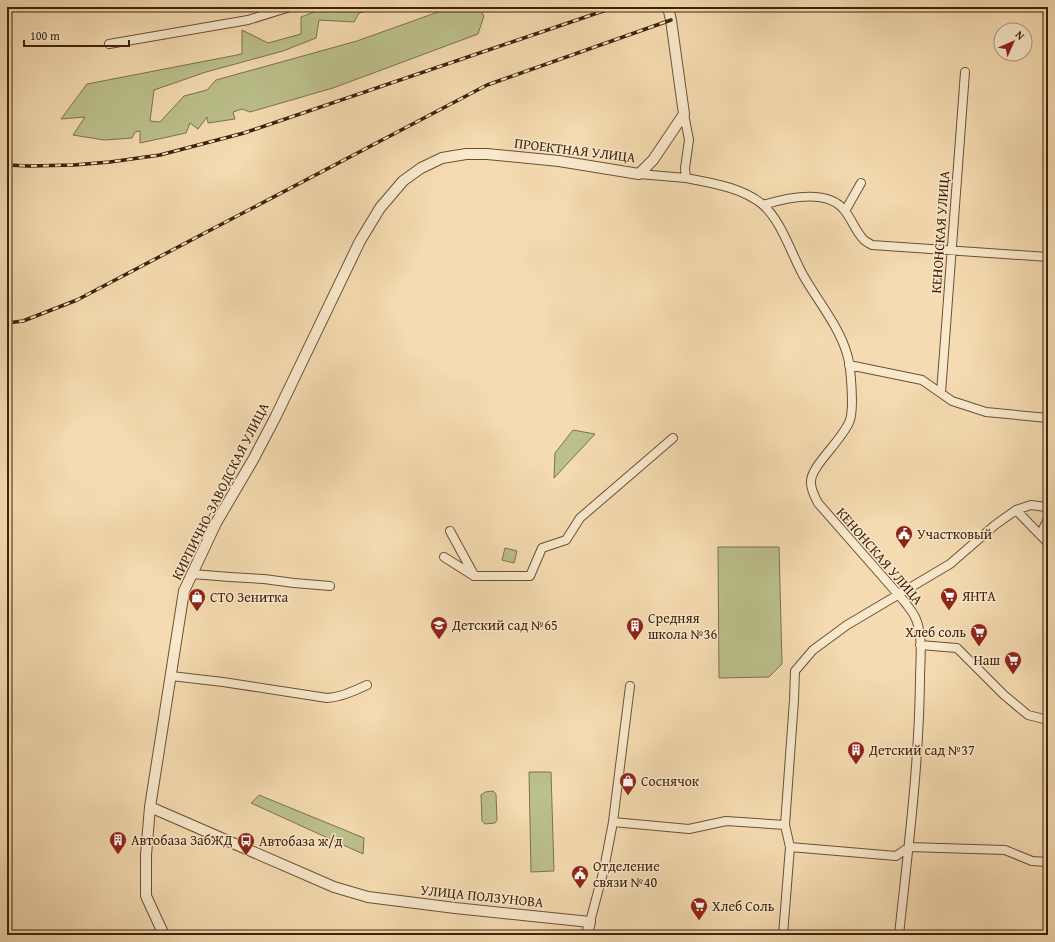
<svg xmlns="http://www.w3.org/2000/svg" width="1055" height="942" viewBox="0 0 1055 942" font-family="'Gentium Book Plus',serif">
  <style>
    .green { fill: #bbc08c; stroke: #7e714c }
    .lines { fill: none; stroke-linecap: round; stroke-linejoin: round }
    .minor-casing { stroke: #6d5034; stroke-width: 10 }
    .tertiary-casing { stroke: #6d5034; stroke-width: 12 }
    .minor { stroke: #f8e8cc; stroke-width: 8 }
    .tertiary { stroke: #f8e8cc; stroke-width: 10 }
    .rail-casing { stroke: #40220b; stroke-width: 3.5 }
    .rail { stroke: #f8e8cc; stroke-width: 2; stroke-dasharray: 6; stroke-linecap: butt }
    .labels { text-anchor: middle; stroke-width: 3; stroke-linejoin: round; paint-order: stroke }
    .street-label { font-size: 14px; fill: #40220b; stroke: #f8e8cc }
    .poi-label { font-size: 14px; fill: #40220b; stroke: #f8e8cc; text-anchor: start }
  </style>
  <rect width="100%" height="100%" fill="#f5dbb1"/>
  <filter id="stains"><feTurbulence type="fractalNoise" baseFrequency=".005" numOctaves="4"/><feColorMatrix values="0 0 0 0 .2 0 0 0 0 .09 0 0 0 0 .02 0 0 0 .5 -.17"/></filter>
  <radialGradient id="worn" r=".72"><stop offset=".6" stop-color="#630" stop-opacity="0"/><stop offset="1" stop-color="#630" stop-opacity=".3"/></radialGradient>
  <!-- green -->
  <path class="green" d="M 327,7 L 383,7 L 359,13 L 354,22 L 319,20 L 316,38 L 283,51 L 206,72 L 154,90 L 150,121 L 160,122 L 184,96 L 207,90 L 216,80 L 357,41 L 452,7 L 478,7 L 484,16 L 478,34 L 333,88 L 250,112 L 242,109 L 233,112 L 235,119 L 208,123 L 207,117 L 198,129 L 190,123 L 186,133 L 140,143 L 140,131 L 135,132 L 132,138 L 104,140 L 73,135 L 85,117 L 61,119 L 87,84 L 242,54 L 242,30 L 268,43 L 301,34 L 301,17 Z
    M 573,430 L 595,434 L 554,478 L 555,453 Z
    M 718,547 L 779,547 L 782,664 L 769,677 L 719,678 Z
    M 505,548 L 517,551 L 514,563 L 502,560 Z
    M 529,772 L 551,772 L 554,871 L 531,872 Z
    M 493,791 L 496,794 L 497,820 L 495,823 L 485,824 L 482,821 L 481,795 L 485,792 Z
    M 259,795 L 364,838 L 363,854 L 251,803 Z"/>
  <g class="lines">
    <defs>
      <path id="minor" d="M 109,44 L 248,20 L 290,7
        M 639,174 L 686,178 L 685,168 L 689,140 L 684,114
        M 686,178 C 711,183 741,187 762,204 C 781,220 791,253 803,275 C 817,300 839,326 847,354 C 851,366 854,408 850,420 C 844,439 809,467 811,483 C 811,490 815,497 818,503 L 904,601 C 909,608 915,614 917,622 C 923,638 920,662 920,680 C 919,765 908,850 899,935
        M 763,205 C 786,198 828,188 845,211 C 852,220 856,232 864,240 C 866,242 869,243 872,245 L 1048,257
        M 845,211 L 861,183
        M 849,365 L 922,380 L 952,401 L 986,412 L 1048,418
        M 941,393 L 965,72
        M 1016,510 L 1031,505 L 1046,507 L 1048,506
        M 450,531 L 474,575
        M 1040,535 L 1048,519
        M 444,557 L 474,576 L 530,576 L 542,548 L 566,540 L 580,518 L 673,438
        M 192,574 L 230,577 L 264,579 L 294,583 L 330,586
        M 920,645 L 957,648 L 1004,695 L 1028,715 L 1048,720
        M 171,676 L 223,682 L 327,698 C 341,697 354,691 367,685
        M 613,822 L 689,829 L 726,821 L 785,825
        M 790,847 L 896,856 L 909,847 L 1005,850 L 1032,861 L 1048,862
        M 590,922 L 604,869 L 613,822 L 630,686
        M 783,935 L 790,847 L 785,825 L 794,700 L 795,671 L 813,650 L 847,625 L 950,564 L 995,525 L 1016,510 L 1048,543"/>
      <path id="tertiary" d="M 150,807 L 334,887 L 368,897 L 455,908 L 590,922 L 587,935
        M 164,935 L 146,896 L 146,855 L 150,807 L 184,591 L 216,523 L 254,458 L 276,416 L 360,241 L 380,208 L 403,181 L 421,168 L 442,158 L 466,154 L 487,154 L 559,161 L 639,174 L 653,160 L 684,114 L 671,20 L 668,7"/>
    </defs>
    <!-- minor casing -->
    <use href="#minor" class="minor-casing"/>
    <!-- tertiary casing -->
    <use href="#tertiary" class="tertiary-casing"/>
    <!-- minor -->
    <use href="#minor" class="minor"/>
    <!-- tertiary -->
    <use href="#tertiary" class="tertiary"/>
    <defs>
      <path id="rail" d="M 1042,7 L 1048,10
        M 7,165 L 29,166 L 74,165 L 110,162 L 160,155 L 244,133 L 615,7
        M 7,323 L 23,321 L 77,300 L 487,85 L 671,20"/>
    </defs>
    <!-- rail casing -->
    <use href="#rail" class="rail-casing"/>
    <!-- rail -->
    <use href="#rail" class="rail"/>
  </g>
  <!-- icons -->
  <defs>
    <symbol id="civic-pin" viewBox="-11 -11 22 30"><path d="M0 17L-7.5 6A9.5 9.5 0 1 1 7.5 6Z" fill="#8f2418" stroke="#f8e8cc"/><path d="M-.6-6.5H3V-4.5H.6V-3L4-1V1h2V6H-6V1h2V-1L-.6-3ZM-1.2 2.5V6h2.4V2.5Z" fill="#fff"/></symbol>
    <symbol id="supermarket-pin" viewBox="-11 -11 22 30"><path d="M0 17L-7.5 6A9.5 9.5 0 1 1 7.5 6Z" fill="#8f2418" stroke="#f8e8cc"/><path d="M-6-5.5h2.5l.6 2H6L4.5 2H-2.5L-4.4-4H-6ZM-1.5 3.2a1.3 1.3 0 1 0 .1 0ZM3 3.2a1.3 1.3 0 1 0 .1 0Z" fill="#fff"/></symbol>
    <symbol id="shop-pin" viewBox="-11 -11 22 30"><path d="M0 17L-7.5 6A9.5 9.5 0 1 1 7.5 6Z" fill="#8f2418" stroke="#f8e8cc"/><path d="M-5-2.5h2.3a2.7 3.5 0 0 1 5.4 0H5L5.5 6h-11ZM-1.5-2.5h3a1.5 2.3 0 0 0-3 0Z" fill="#fff"/></symbol>
    <symbol id="school-pin" viewBox="-11 -11 22 30"><path d="M0 17L-7.5 6A9.5 9.5 0 1 1 7.5 6Z" fill="#8f2418" stroke="#f8e8cc"/><path d="M0-5L7-2L0 1L-7-2ZM-4 1L0 2.5L4 1V4Q0 6-4 4Z" fill="#fff"/></symbol>
    <symbol id="building-pin" viewBox="-11 -11 22 30"><path d="M0 17L-7.5 6A9.5 9.5 0 1 1 7.5 6Z" fill="#8f2418" stroke="#f8e8cc"/><path d="M-4-6H4V6H1V3H-1V6H-4ZM-2.5-4.3h1.7v1.8h-1.7ZM.8-4.3h1.7v1.8H.8ZM-2.5-1h1.7V.8h-1.7ZM.8-1h1.7V.8H.8Z" fill="#fff"/></symbol>
    <symbol id="bus-pin" viewBox="-11 -11 22 30"><path d="M0 17L-7.5 6A9.5 9.5 0 1 1 7.5 6Z" fill="#8f2418" stroke="#f8e8cc"/><path d="M-5-6H5V4H4V6H2V4H-2V6H-4V4H-5ZM-3.5-4V0h7V-4ZM-3.5 1.2v1.5H-2V1.2ZM2 1.2v1.5H3.5V1.2Z" fill="#fff"/></symbol>
  </defs>
  <g fill-rule="evenodd">
    <use href="#civic-pin" x="894" y="524" width="20" height="27"/>
    <use href="#supermarket-pin" x="939" y="586" width="20" height="27"/>
    <use href="#shop-pin" x="187" y="587" width="20" height="27"/>
    <use href="#school-pin" x="429" y="615" width="20" height="27"/>
    <use href="#building-pin" x="625" y="616" width="20" height="27"/>
    <use href="#supermarket-pin" x="969" y="622" width="20" height="27"/>
    <use href="#supermarket-pin" x="1003" y="650" width="20" height="27"/>
    <use href="#building-pin" x="846" y="740" width="20" height="27"/>
    <use href="#shop-pin" x="618" y="771" width="20" height="27"/>
    <use href="#building-pin" x="108" y="830" width="20" height="27"/>
    <use href="#bus-pin" x="236" y="831" width="20" height="27"/>
    <use href="#civic-pin" x="570" y="864" width="20" height="27"/>
    <use href="#supermarket-pin" x="689" y="896" width="20" height="27"/>
  </g>
  <g class="labels">
    <!-- street labels -->
    <g class="street-label">
      <text transform="translate(575 150) rotate(7)" y="5">ПРОЕКТНАЯ УЛИЦА</text>
      <text transform="translate(940 232) rotate(-86)" y="5">КЕНОНСКАЯ УЛИЦА</text>
      <text transform="translate(220 491) rotate(-63)" y="5">КИРПИЧНО-ЗАВОДСКАЯ УЛИЦА</text>
      <text transform="translate(880 556) rotate(49)" y="5">КЕНОНСКАЯ УЛИЦА</text>
      <text transform="translate(482 896) rotate(6)" y="5">УЛИЦА ПОЛЗУНОВА</text>
    </g>
    <!-- poi labels -->
    <g class="poi-label">
      <text x="917" y="539">Участковый</text>
      <text x="962" y="601">ЯНТА</text>
      <text x="210" y="602">СТО Зенитка</text>
      <text x="648" y="623">Средняя<tspan x="648" dy="16">школа №36</tspan></text>
      <text x="452" y="630">Детский сад №65</text>
      <text x="966" y="637" text-anchor="end">Хлеб соль</text>
      <text x="1000" y="665" text-anchor="end">Наш</text>
      <text x="869" y="755">Детский сад №37</text>
      <text x="641" y="786">Соснячок</text>
      <text x="131" y="845">Автобаза ЗабЖД</text>
      <text x="259" y="846">Автобаза ж/д</text>
      <text x="593" y="871">Отделение<tspan x="593" dy="16">связи №40</tspan></text>
      <text x="712" y="911">Хлеб Соль</text>
    </g>
  </g>
  <!-- margin -->
  <rect width="1055" height="942" fill="none" stroke="#f5dbb1" stroke-width="24"/>
  <rect x="8" y="8" width="1039" height="926" fill="none" stroke="#40220b" stroke-width="2"/>
  <rect x="12" y="12" width="1031" height="918" fill="none" stroke="#40220b"/>
  <!-- north arrow -->
  <g transform="translate(1013 42) rotate(45)"><circle r="19" fill="#f8e8cc" stroke="#ae997f"/>
  <path d="M0-3L7 15L0 10L-7 15Z" fill="#8f2418"/>
  <text y="-6" font-size="11" font-weight="bold" text-anchor="middle" fill="#40220b">N</text>
  </g>
  <!-- scale -->
  <path d="M24 40v6h105v-6" fill="none" stroke="#40220b" stroke-width="2"/>
  <text x="30" y="40" font-size="12" fill="#40220b" stroke="#f8e8cc" stroke-width="3" paint-order="stroke">100 m</text>
  <rect width="100%" height="100%" filter="url(#stains)"/>
  <rect width="100%" height="100%" fill="url(#worn)"/>
</svg>
